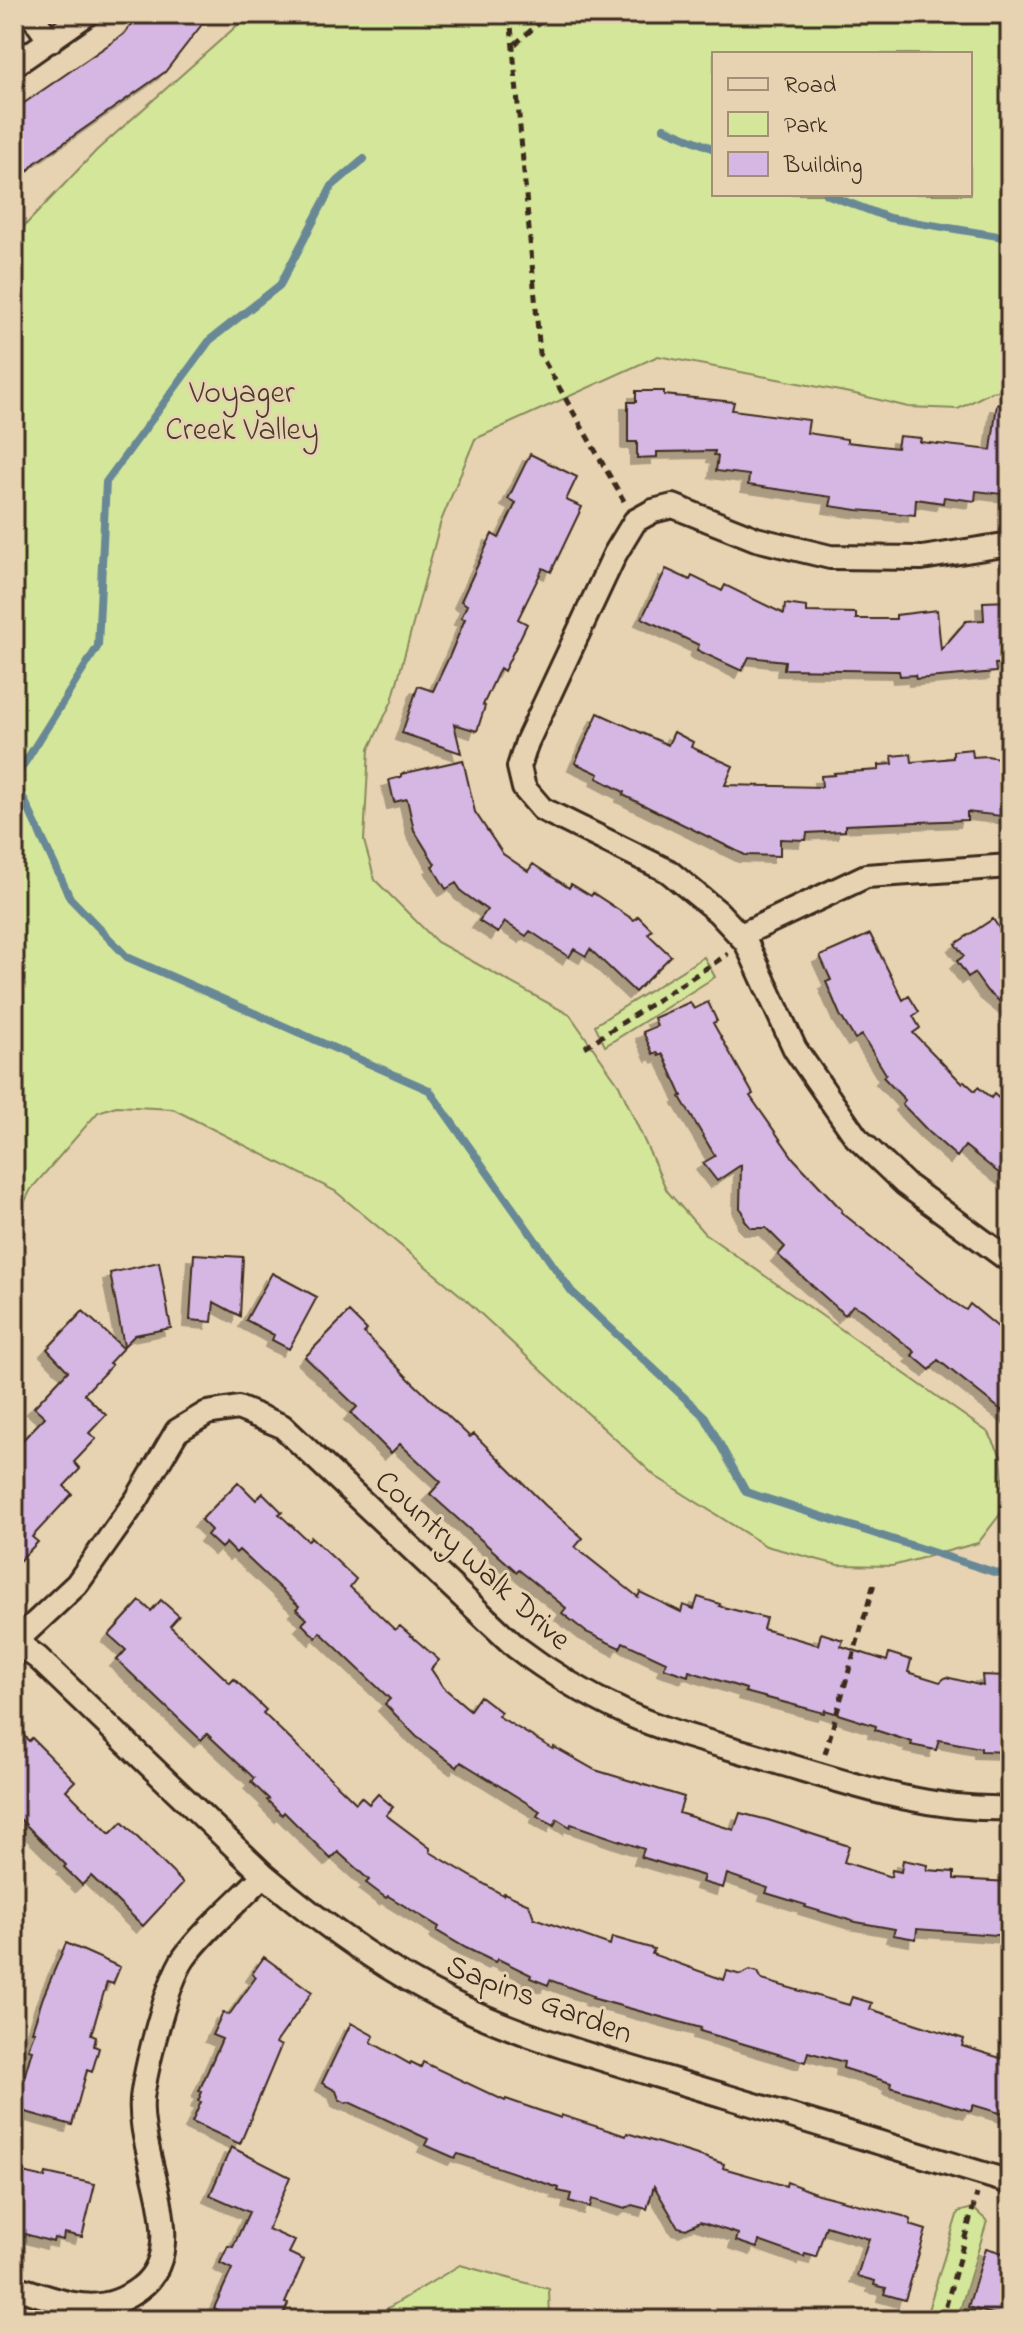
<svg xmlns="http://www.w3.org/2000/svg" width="1024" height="2334" viewBox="0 0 1024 2334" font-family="'Indie Flower',sans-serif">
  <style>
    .green { fill: #d4e69a; stroke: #88885c; stroke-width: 2; fill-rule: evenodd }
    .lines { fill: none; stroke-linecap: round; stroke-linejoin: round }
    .stream { stroke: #688896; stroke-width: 8 }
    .building { fill: #d6b7e4; stroke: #3b2a1e; stroke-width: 2; filter: url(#shadow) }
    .street-casing { stroke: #3b2a1e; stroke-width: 28 }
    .path { stroke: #3b2a1e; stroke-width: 5; stroke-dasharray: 8 6; stroke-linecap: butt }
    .street { stroke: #e7d3b1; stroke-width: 22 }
    .labels { text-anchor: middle; stroke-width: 6; stroke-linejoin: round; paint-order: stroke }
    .park-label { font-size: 32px; fill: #4a3d2a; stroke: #e7d3b1 }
    .street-label { font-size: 32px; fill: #3b2a1e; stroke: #e7d3b1 }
  </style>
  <defs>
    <filter id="shadow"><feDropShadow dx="-7" dy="7" stdDeviation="0" flood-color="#0004"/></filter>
  </defs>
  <rect width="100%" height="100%" fill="#e7d3b1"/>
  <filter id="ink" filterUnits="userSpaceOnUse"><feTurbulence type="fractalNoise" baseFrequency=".0125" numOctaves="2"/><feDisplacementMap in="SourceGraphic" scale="16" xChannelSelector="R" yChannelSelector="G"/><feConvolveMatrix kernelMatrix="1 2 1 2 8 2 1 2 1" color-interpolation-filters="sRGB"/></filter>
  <g filter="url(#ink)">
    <!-- green -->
    <path class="green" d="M 250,14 L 1010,14 L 1010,390 L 991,392 L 958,409 L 908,407 L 855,394 L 658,356 L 475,439 L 441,521 L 392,701 L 369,749 L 364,841 L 375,880 L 437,942 L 570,1015 L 619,1085 L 667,1191 L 704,1233 L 989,1433 L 1001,1456 L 1005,1508 L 978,1543 L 892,1566 L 838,1565 L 766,1546 L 655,1476 L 465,1299 L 335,1191 L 173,1109 L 116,1106 L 98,1112 L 31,1189 L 14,1223 L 14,237 L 97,150 ZM 714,54 L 970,54 L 970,194 L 714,194 Z
      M 704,957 L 715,977 L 605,1046 L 595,1025 Z
      M 973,2208 L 987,2221 L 957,2320 L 925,2320 L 958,2212 Z
      M 460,2265 L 549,2289 L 550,2320 L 368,2320 Z"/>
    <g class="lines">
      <!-- stream -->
      <path class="stream" d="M 664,128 L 714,149
        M 826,194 L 889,218 L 1010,238
        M 14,780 L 98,646 L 106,482 L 210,340 L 280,285 L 332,186 L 364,159
        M 15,780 L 70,898 L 127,957 L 429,1090 L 572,1292 L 705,1417 L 746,1492 L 1003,1575"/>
    </g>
    <!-- building -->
    <path class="building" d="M 140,14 L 210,14 L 165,72 L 35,163 L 14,187 L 14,110 L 124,34 Z
      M 636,391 L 664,391 L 664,395 L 734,402 L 732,410 L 809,420 L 807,433 L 847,439 L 847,442 L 897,448 L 899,436 L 921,438 L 920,442 L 991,450 L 997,404 L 1010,405 L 1010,495 L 976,491 L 975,501 L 944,497 L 943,503 L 916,499 L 915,515 L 857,510 L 830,506 L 832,497 L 748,485 L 749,475 L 716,471 L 718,456 L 714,455 L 715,451 L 657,452 L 657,457 L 637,458 L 637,442 L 628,442 L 628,402 L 636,402 Z
      M 530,454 L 577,477 L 566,500 L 582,507 L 551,572 L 543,568 L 518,619 L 527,624 L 504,671 L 500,668 L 483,705 L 485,706 L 477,731 L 454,724 L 461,753 L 402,733 L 418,686 L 433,691 L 450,655 L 465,619 L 461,618 L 467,605 L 461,601 L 492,534 L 499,538 L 516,503 L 508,499 Z
      M 666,569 L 690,580 L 692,576 L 722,591 L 725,585 L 784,614 L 785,604 L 807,607 L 807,612 L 856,613 L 856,619 L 896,619 L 896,615 L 937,610 L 941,650 L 966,621 L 984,620 L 983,602 L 1009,601 L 1010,630 L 1007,630 L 1010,663 L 995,664 L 996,672 L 916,679 L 915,675 L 900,676 L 899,671 L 784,669 L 785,661 L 749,657 L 742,671 L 697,650 L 699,645 L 642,618 Z
      M 598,713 L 668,745 L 674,732 L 693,742 L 691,747 L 733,766 L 725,785 L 822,787 L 821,776 L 835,775 L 834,773 L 879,770 L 879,765 L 893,764 L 892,756 L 911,754 L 912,762 L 953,758 L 953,751 L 972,749 L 973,757 L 987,756 L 1010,760 L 1010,817 L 967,812 L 967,820 L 845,825 L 845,831 L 807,833 L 806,840 L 780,839 L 780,856 L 745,855 L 623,795 L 624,792 L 597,778 L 599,774 L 575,763 Z
      M 463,760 L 475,812 L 503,854 L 528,871 L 533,864 L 569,888 L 571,884 L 591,896 L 593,893 L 634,920 L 638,916 L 652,930 L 648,934 L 671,956 L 635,992 L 590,949 L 586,956 L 574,949 L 569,957 L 530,931 L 526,936 L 505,922 L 498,933 L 479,921 L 487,910 L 462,892 L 456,883 L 446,889 L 432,866 L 435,864 L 414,830 L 407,799 L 394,802 L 389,780 L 401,777 L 401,774 Z
      M 993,919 L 1003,934 L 1010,929 L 1010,1010 L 987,991 L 974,973 L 968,977 L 957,961 L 964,956 L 955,944 Z
      M 870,934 L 903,1000 L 909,996 L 919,1012 L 913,1016 L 920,1028 L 913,1033 L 962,1083 L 964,1081 L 975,1091 L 978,1087 L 991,1098 L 994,1094 L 1010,1108 L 1010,1182 L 965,1146 L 957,1157 L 928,1131 L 902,1104 L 905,1100 L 883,1077 L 886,1074 L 862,1035 L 855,1039 L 840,1015 L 826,982 L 831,980 L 820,956 Z
      M 690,1002 L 694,1009 L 708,1002 L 717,1021 L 713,1023 L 753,1094 L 750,1096 L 794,1159 L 842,1210 L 841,1212 L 952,1301 L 966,1310 L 970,1304 L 1010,1337 L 1010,1417 L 938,1360 L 930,1370 L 912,1355 L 915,1352 L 863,1310 L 853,1305 L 845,1315 L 778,1255 L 785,1247 L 766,1228 L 751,1228 L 745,1221 L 743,1212 L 740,1208 L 741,1165 L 717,1181 L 703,1163 L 715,1156 L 680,1097 L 682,1096 L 663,1054 L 659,1056 L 657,1052 L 653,1054 L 643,1032 L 657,1026 L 654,1018 Z
      M 194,1254 L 243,1257 L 240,1316 L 214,1302 L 212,1322 L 190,1320 Z
      M 159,1262 L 171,1328 L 135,1335 L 124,1346 L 110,1273 Z
      M 272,1273 L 317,1297 L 289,1349 L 272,1340 L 274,1335 L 246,1320 Z
      M 83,1311 L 123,1348 L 109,1363 L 112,1365 L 84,1394 L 106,1415 L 89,1433 L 96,1439 L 74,1462 L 80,1469 L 64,1486 L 72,1494 L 32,1537 L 38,1542 L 14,1566 L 14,1449 L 45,1417 L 34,1407 L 68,1371 L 47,1349 Z
      M 349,1312 L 367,1330 L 364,1333 L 409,1379 L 470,1437 L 474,1434 L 545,1505 L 583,1538 L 575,1547 L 638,1597 L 640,1592 L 681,1612 L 683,1605 L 694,1609 L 698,1597 L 720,1604 L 719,1606 L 766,1618 L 763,1629 L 818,1645 L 821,1633 L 843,1640 L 841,1646 L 887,1661 L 889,1653 L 911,1660 L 908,1672 L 940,1682 L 946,1677 L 983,1686 L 982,1675 L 1008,1676 L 1010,1752 L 981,1751 L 981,1748 L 939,1740 L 936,1750 L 911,1745 L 912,1742 L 875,1730 L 876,1726 L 825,1710 L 824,1713 L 745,1692 L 746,1689 L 689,1671 L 688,1676 L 664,1668 L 666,1662 L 623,1642 L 620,1648 L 586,1632 L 562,1613 L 566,1608 L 519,1570 L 517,1572 L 430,1494 L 441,1482 L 400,1444 L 391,1453 L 351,1413 L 357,1407 L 305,1357 Z
      M 238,1482 L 256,1500 L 263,1493 L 282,1512 L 279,1514 L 308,1541 L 311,1537 L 356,1579 L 350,1587 L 395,1630 L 400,1626 L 439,1660 L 431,1669 L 443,1687 L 470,1710 L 480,1696 L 501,1712 L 498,1716 L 553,1749 L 554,1747 L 595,1770 L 684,1797 L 679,1813 L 734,1830 L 740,1813 L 768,1820 L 849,1846 L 844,1862 L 891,1877 L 892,1870 L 901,1872 L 903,1860 L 928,1865 L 927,1870 L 954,1872 L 954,1879 L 1010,1882 L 1010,1936 L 917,1929 L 916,1939 L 893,1935 L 895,1929 L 856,1922 L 805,1907 L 806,1905 L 766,1893 L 768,1888 L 727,1874 L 723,1888 L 702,1882 L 704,1876 L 641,1857 L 644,1849 L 571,1824 L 570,1827 L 557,1819 L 554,1826 L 537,1816 L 540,1811 L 461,1762 L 457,1767 L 417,1737 L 385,1704 L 390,1699 L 320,1632 L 316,1638 L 302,1624 L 307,1619 L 296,1609 L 299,1606 L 239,1550 L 236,1553 L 226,1543 L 221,1548 L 207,1535 L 211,1530 L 201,1520 Z
      M 161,1600 L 179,1616 L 170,1626 L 230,1683 L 234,1679 L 266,1710 L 263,1713 L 356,1803 L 361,1797 L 369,1804 L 378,1794 L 393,1807 L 386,1815 L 430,1848 L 430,1852 L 503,1895 L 504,1893 L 529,1904 L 534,1918 L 610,1945 L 612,1937 L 654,1949 L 652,1954 L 724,1980 L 727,1971 L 741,1975 L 750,1970 L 758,1972 L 762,1980 L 849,2005 L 852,1997 L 872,2003 L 870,2009 L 964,2039 L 962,2046 L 1010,2061 L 1010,2116 L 973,2105 L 971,2111 L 890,2087 L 891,2083 L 843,2068 L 844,2062 L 808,2052 L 805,2062 L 700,2031 L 701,2028 L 592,1998 L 593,1996 L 550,1980 L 548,1985 L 530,1978 L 531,1975 L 498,1959 L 495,1962 L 466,1948 L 437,1931 L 439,1927 L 388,1896 L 386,1898 L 366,1883 L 369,1880 L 338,1852 L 331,1859 L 284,1812 L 282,1815 L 267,1800 L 269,1799 L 251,1782 L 254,1778 L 207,1734 L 201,1740 L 117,1660 L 126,1650 L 109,1635 L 140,1601 L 151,1611 Z
      M 14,1726 L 29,1741 L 32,1738 L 75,1781 L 66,1790 L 110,1834 L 122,1822 L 183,1883 L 143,1926 L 91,1876 L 82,1885 L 64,1867 L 66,1865 L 14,1813 Z
      M 66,1943 L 120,1967 L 113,1984 L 107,1982 L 91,2035 L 96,2037 L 94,2046 L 99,2048 L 92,2072 L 87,2070 L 72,2125 L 15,2109 L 32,2050 L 28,2049 L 35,2031 L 32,2031 L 43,1997 Z
      M 264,1957 L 312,1992 L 276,2043 L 281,2046 L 240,2144 L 192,2122 L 201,2102 L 198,2101 L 202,2092 L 199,2091 L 222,2039 L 212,2035 L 223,2012 L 229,2015 L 256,1977 L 252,1974 Z
      M 351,2023 L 374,2036 L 371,2042 L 410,2064 L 411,2062 L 421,2067 L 423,2062 L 505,2101 L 506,2099 L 561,2118 L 561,2115 L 626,2136 L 627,2133 L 707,2158 L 724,2164 L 723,2168 L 786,2186 L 787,2182 L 818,2194 L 903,2216 L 911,2220 L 910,2225 L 926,2230 L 905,2300 L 884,2294 L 886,2288 L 874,2285 L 875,2281 L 857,2276 L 869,2239 L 826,2226 L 816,2257 L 805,2254 L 804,2257 L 759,2241 L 757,2248 L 736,2241 L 738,2234 L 700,2222 L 686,2229 L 678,2227 L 654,2186 L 647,2209 L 632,2205 L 625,2209 L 592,2199 L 590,2207 L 569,2201 L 571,2194 L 558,2191 L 559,2188 L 458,2154 L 455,2158 L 425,2145 L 428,2139 L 349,2102 L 346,2103 L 339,2099 L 336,2091 L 322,2083 Z
      M 231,2147 L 290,2177 L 268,2229 L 295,2241 L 289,2253 L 304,2260 L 285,2303 L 288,2304 L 281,2320 L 214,2320 L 218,2310 L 214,2308 L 232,2269 L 220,2263 L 228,2246 L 233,2247 L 249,2212 L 210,2195 Z
      M 14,2171 L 45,2178 L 46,2173 L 95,2184 L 82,2237 L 64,2233 L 63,2240 L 54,2238 L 53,2242 L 14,2231 Z
      M 986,2248 L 1010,2255 L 1010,2319 L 968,2307 Z"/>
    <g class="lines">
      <defs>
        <path id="street" d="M 31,14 L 50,41
          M 14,65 L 87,14
          M 1010,544 L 922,558 L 830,557 L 756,539 L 673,506 L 653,511 L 635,521 L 615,554 L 527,742 L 519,767 L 524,788 L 542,809 L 668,871 L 718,912 L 746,942 L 795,1049 L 856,1137 L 905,1184 L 1010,1261
          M 741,935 L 866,876 L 1010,866
          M 16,1642 L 38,1658 L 264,1875 C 323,1925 386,1971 455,2004 C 541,2045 635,2068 725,2096 C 820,2125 915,2154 1010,2182
          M 14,1643 L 77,1584 L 137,1499 L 177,1431 L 207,1413 L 238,1408 L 282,1426 L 516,1647 C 550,1673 587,1695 626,1713 C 671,1734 730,1747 777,1762 C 854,1785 929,1811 1010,1808
          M 14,2287 C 60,2300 98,2321 140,2288 C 196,2246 132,2149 143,2091 C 148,2060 167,1983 184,1958 C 205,1929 239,1901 264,1875"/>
      </defs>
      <!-- street casing -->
      <use href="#street" class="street-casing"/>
      <!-- path -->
      <path class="path" d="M 510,14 L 540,354 L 624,501
        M 515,44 L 550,14
        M 585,1047 L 728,954
        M 825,1754 L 875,1580
        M 942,2320 L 977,2194"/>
      <!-- street -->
      <use href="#street" class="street"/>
    </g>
  </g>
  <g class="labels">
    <!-- park labels -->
    <g class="park-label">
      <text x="242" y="402">Voyager<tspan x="242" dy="37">Creek Valley</tspan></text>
    </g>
    <!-- street labels -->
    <g class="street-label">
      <text transform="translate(474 1559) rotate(42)" y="11">Country Walk Drive</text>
      <text transform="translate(540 1998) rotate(21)" y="11">Sapins Garden</text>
    </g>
  </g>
  <!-- margin -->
  <rect width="1024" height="2334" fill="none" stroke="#e7d3b1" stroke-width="48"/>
  <rect x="24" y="24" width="976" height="2286" fill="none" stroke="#3b2a1e" stroke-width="3" filter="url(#ink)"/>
  <!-- legend -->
  <rect x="712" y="52" width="260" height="144" fill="#e7d3b1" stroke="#a28f76" stroke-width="2"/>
  <rect x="728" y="78" width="40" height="12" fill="#e7d3b1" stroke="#a28f76" stroke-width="2"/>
  <text x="784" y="92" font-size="24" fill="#3b2a1e">Road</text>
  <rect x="728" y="112" width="40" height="24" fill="#d4e69a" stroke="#a28f76" stroke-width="2"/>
  <text x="784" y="132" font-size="24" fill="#3b2a1e">Park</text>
  <rect x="728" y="152" width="40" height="24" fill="#d6b7e4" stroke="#a28f76" stroke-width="2"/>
  <text x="784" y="172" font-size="24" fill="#3b2a1e">Building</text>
</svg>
